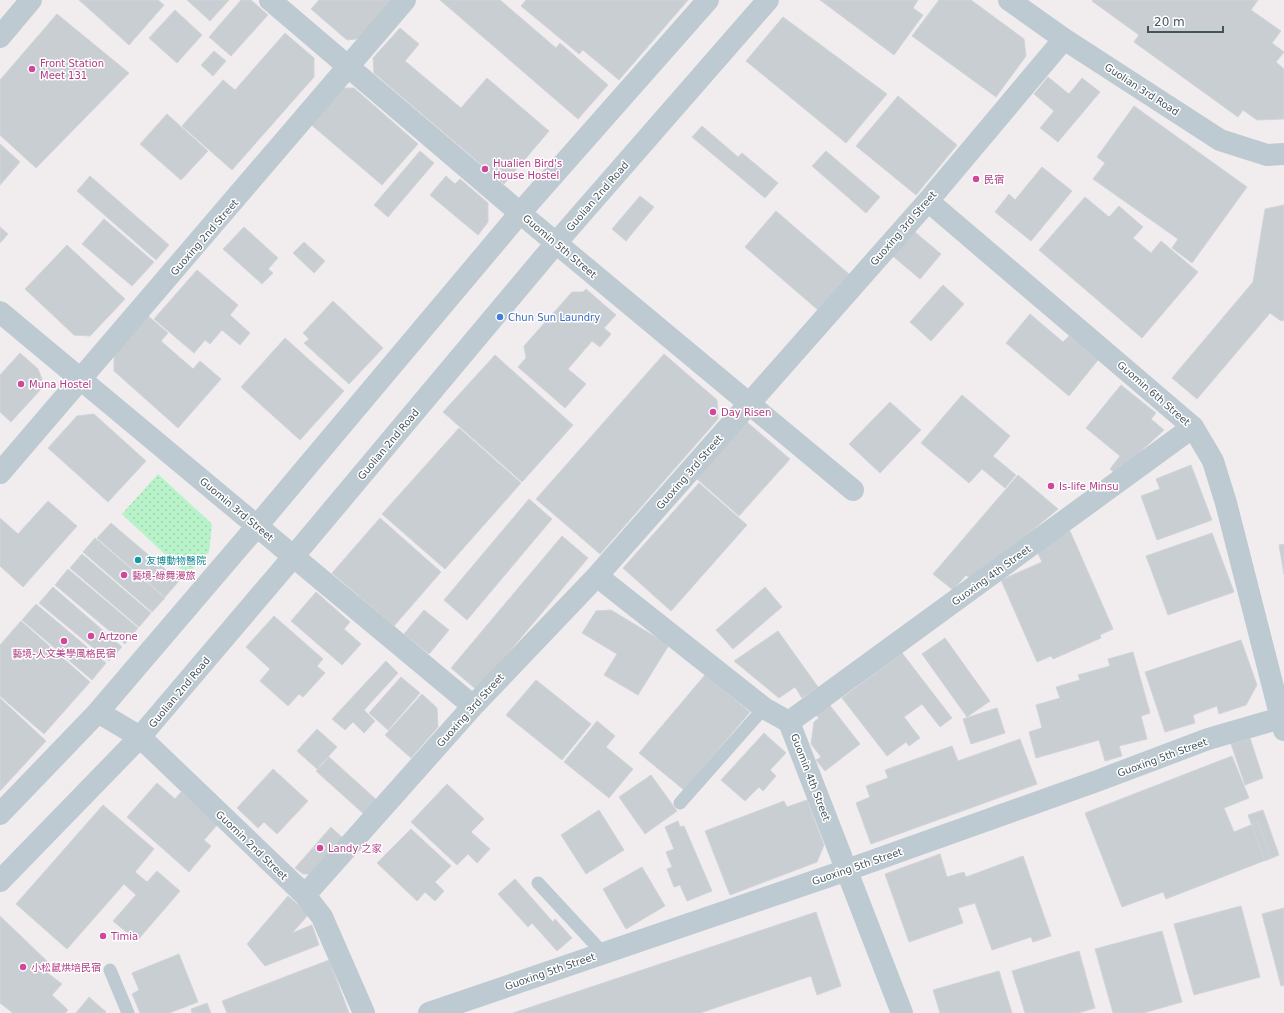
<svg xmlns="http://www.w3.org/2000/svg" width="1284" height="1013" viewBox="0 0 1284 1013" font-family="'DejaVu Sans','Noto Sans TC',sans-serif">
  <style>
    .grass { fill: url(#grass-dots) }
    .building { fill: #c9ced3; stroke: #d1d4da }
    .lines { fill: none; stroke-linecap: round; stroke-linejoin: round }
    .service { stroke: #bdcad1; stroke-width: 13 }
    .minor { stroke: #bdcad1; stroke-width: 22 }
    .tertiary { stroke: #bdcad1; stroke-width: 22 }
    .hotel-dot { fill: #d1479c; stroke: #fff; stroke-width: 1.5 }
    .shop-dot { fill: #3f7fe0; stroke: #fff; stroke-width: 1.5 }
    .culture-dot { fill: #0f9aa8; stroke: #fff; stroke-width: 1.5 }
    .labels { text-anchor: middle; stroke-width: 3; stroke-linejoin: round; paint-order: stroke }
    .hotel-label { font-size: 10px; fill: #b23c85; stroke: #fff; text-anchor: start }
    .street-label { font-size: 10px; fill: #44545d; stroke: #fff }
    .shop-label { font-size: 10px; fill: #366cbe; stroke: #fff; text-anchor: start }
    .culture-label { font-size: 10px; fill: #0d838f; stroke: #fff; text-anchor: start }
  </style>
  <defs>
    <pattern id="grass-dots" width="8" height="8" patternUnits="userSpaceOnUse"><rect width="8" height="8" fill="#b8f2c8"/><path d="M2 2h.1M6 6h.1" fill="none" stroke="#9fd1ae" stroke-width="1.8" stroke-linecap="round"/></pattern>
  </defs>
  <rect width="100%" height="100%" fill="#f1edee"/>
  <!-- grass -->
  <path class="grass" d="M 158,474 L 212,524 L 209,552 L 187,575 L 122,514 Z"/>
  <!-- building -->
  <path class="building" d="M 79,0 L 158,0 L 164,5 L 129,45 Z
    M 187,0 L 229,0 L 210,21 Z
    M 241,0 L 251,0 L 268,15 L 231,56 L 209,37 Z
    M 319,0 L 396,0 L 364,38 L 347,40 L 311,9 Z
    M 440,0 L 500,0 L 556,48 L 560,43 L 608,85 L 578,119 Z
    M 526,0 L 688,0 L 619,80 L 583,50 L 579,54 L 521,6 Z
    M 820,0 L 918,0 L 913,8 L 923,15 L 894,55 Z
    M 939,0 L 971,0 L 1024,39 L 1026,56 L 996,97 L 912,36 Z
    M 1093,0 L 1258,0 L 1251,10 L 1281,31 L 1272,43 L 1284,52 L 1276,62 L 1284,69 L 1284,119 L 1257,120 L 1243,110 L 1238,117 L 1134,42 L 1139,35 L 1092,1 Z
    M 175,10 L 202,35 L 177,63 L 149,38 Z
    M 57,14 L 129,73 L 36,168 L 0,135 L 0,80 Z
    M 783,17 L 887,94 L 846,143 L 746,61 Z
    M 400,28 L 419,44 L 405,61 L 461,108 L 487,78 L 549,131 L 504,184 L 374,73 L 373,58 Z
    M 285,33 L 314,58 L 314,77 L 232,170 L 182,126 L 223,80 L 235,90 Z
    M 214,51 L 226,61 L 213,76 L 201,65 Z
    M 1048,77 L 1069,94 L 1082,78 L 1100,92 L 1058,142 L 1040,128 L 1054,111 L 1034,94 Z
    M 338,88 L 354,88 L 418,144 L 382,185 L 308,122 Z
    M 898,96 L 957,145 L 916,195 L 856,146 Z
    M 1134,106 L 1247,187 L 1192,263 L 1172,248 L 1178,239 L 1093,179 L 1105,163 L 1097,157 Z
    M 167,114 L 208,151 L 181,180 L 140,144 Z
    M 702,126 L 738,157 L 742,153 L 778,183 L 765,198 L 692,137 Z
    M 0,144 L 20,162 L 0,185 Z
    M 420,151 L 434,163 L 388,217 L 374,205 Z
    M 826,151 L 880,197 L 866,213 L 812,166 Z
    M 1042,167 L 1072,191 L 1031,241 L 995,212 L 1009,194 L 1015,200 Z
    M 90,176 L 169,245 L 156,260 L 77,191 Z
    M 446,176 L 455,184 L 460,179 L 488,203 L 488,222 L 478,235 L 430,195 Z
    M 640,196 L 654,207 L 626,241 L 612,229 Z
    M 1085,197 L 1109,217 L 1119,206 L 1143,227 L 1133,238 L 1151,253 L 1161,241 L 1198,272 L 1142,338 L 1039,250 Z
    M 1284,205 L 1284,320 L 1281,321 L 1270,313 L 1197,399 L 1172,378 L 1253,282 L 1265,209 Z
    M 776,211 L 849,274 L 818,310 L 745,247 Z
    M 104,219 L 154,262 L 132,286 L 82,244 Z
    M 903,222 L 941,254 L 920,279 L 882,247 Z
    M 0,227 L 8,234 L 0,243 Z
    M 244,227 L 278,258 L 268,269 L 273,273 L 262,284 L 223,249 Z
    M 304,242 L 325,261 L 314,273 L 293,253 Z
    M 67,245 L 125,299 L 90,336 L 74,335 L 25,289 Z
    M 197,270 L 238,305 L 230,315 L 250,333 L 240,345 L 222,330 L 210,344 L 205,340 L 194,353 L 154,319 Z
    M 943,285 L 964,304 L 931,341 L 910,322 Z
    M 586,289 L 616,315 L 604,328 L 611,334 L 600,347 L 592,341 L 568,369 L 586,384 L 565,408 L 518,367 L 526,358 L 524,346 L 572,292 L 583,292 Z
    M 333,301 L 383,348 L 349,384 L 304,343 L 309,339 L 303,333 Z
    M 1030,314 L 1063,342 L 1069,336 L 1098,360 L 1069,396 L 1006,343 Z
    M 147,315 L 168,333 L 161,341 L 193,369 L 200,361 L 221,379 L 178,428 L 114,371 L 114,353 Z
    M 285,338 L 344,391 L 300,440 L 241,387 Z
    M 20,353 L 38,369 L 42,379 L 42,388 L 11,422 L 0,412 L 0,375 Z
    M 664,354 L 717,400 L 718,419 L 600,554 L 536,499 Z
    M 495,355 L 573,425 L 522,482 L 443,412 Z
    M 1121,385 L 1156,413 L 1151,419 L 1164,430 L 1116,474 L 1110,469 L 1120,456 L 1086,428 Z
    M 962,395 L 1010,436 L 993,456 L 1016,475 L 1005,488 L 982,469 L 969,483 L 921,443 Z
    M 890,402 L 921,430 L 880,473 L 849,444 Z
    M 94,414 L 146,461 L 108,502 L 48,448 L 77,416 Z
    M 747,422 L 790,459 L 739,516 L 696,478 Z
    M 459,428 L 521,483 L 445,569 L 382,514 Z
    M 1191,465 L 1212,520 L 1157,540 L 1141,496 L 1160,489 L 1156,479 Z
    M 1018,475 L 1058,509 L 972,580 L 966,575 L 953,590 L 933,574 Z
    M 699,483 L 747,525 L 671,611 L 623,568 Z
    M 529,499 L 552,519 L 467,620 L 444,600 Z
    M 48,501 L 77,526 L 23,587 L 0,566 L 0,518 L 18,534 Z
    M 380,518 L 441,572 L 394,626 L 332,573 Z
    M 111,523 L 179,581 L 165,597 L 97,538 Z
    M 1070,531 L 1113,629 L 1100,635 L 1101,638 L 1053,659 L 1051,656 L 1037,662 L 1001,580 L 1042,562 L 1035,547 Z
    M 1212,533 L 1234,592 L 1168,615 L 1146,556 Z
    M 562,536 L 588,558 L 477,690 L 451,668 Z
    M 95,538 L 165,598 L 152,612 L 83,552 Z
    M 1284,544 L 1284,574 L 1279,545 Z
    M 82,554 L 151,613 L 139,627 L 70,568 Z
    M 68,569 L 138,628 L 125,644 L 55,585 Z
    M 53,587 L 122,647 L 109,661 L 39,603 Z
    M 765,587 L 782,607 L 733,649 L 716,630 Z
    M 316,592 L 350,622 L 344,629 L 361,644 L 342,665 L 291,621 Z
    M 36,604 L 106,663 L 92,680 L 22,620 Z
    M 424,610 L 449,630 L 429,654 L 404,634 Z
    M 611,610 L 669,645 L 638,695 L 604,675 L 617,654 L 582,633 L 596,611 Z
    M 274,616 L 323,659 L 317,666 L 325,673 L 303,697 L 299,694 L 288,706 L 260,681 L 270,669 L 246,647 Z
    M 21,621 L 90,682 L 44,734 L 0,696 L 0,645 Z
    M 778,631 L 818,687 L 802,698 L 795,687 L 779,698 L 734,661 Z
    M 945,638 L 990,701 L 967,717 L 922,654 Z
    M 1241,640 L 1257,685 L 1246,705 L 1219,714 L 1217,706 L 1193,715 L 1195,723 L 1165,732 L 1145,672 Z
    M 1133,652 L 1150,713 L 1141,716 L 1147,739 L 1119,746 L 1122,756 L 1105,761 L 1099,740 L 1036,758 L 1029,732 L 1042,728 L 1036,705 L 1060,698 L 1056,687 L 1080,680 L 1078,675 L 1110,666 L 1108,659 Z
    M 902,653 L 952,718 L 940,727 L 922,704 L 904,717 L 920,738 L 909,746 L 906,742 L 887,756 L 842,698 Z
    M 386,661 L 398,673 L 364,710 L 375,721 L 364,733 L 353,722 L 345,730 L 332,719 Z
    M 705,675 L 750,712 L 684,790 L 639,753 Z
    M 401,677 L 420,693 L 388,730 L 369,713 Z
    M 536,680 L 591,724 L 562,760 L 506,715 Z
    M 422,694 L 437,708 L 438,727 L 411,758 L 385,735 Z
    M 0,698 L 46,741 L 0,791 Z
    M 828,703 L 860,744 L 825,771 L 816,760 L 821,757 L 811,744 L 814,722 L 819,718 L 814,713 Z
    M 997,708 L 1005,733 L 971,744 L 963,719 Z
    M 597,721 L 615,736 L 606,747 L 633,769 L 609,798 L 564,762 Z
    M 317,729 L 337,747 L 317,769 L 297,751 Z
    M 764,733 L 786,753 L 770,770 L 776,776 L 763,791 L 759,787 L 745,801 L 721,780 Z
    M 1250,738 L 1263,778 L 1245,785 L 1231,744 Z
    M 1020,739 L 1037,784 L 871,844 L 856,803 L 870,797 L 866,786 L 888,778 L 885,770 L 952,746 L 958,761 Z
    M 1232,756 L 1249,798 L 1224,808 L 1234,832 L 1258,822 L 1271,858 L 1166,899 L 1163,892 L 1122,907 L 1085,813 Z
    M 329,757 L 379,802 L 366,816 L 316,771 Z
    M 273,769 L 308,801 L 277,834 L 264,822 L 258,828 L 237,808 Z
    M 651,775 L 677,811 L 645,834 L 619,797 Z
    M 157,783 L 175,799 L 181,792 L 218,824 L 204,840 L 211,846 L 189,872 L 127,817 Z
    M 447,784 L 484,819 L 471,832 L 490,849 L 477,863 L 468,854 L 457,865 L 411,822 Z
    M 807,800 L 824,845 L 817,862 L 730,895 L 705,831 L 784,801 L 787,807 Z
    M 103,805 L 154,849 L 135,872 L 147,882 L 157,871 L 180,891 L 137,941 L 113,921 L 136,895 L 124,884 L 67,949 L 16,904 Z
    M 599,810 L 624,850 L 586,874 L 561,835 Z
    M 1263,810 L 1279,855 L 1265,861 L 1248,815 Z
    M 678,821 L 680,827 L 684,826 L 712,891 L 687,901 L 680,885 L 674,887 L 667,869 L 672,867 L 666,852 L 674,849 L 665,827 Z
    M 331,827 L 345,840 L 316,874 L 303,874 L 295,868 Z
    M 411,829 L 451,866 L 435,882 L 444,891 L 435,901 L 425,892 L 417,901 L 377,863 Z
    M 940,854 L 947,877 L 964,872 L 966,877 L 1023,856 L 1051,936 L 1033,942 L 1031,937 L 992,950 L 975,903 L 958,908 L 963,923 L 909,942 L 885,874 Z
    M 642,867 L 665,906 L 626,929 L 603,889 Z
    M 515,879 L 553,922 L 555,919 L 572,938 L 557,951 L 532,923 L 528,927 L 498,894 Z
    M 288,896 L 309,914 L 292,933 L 312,925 L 319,945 L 265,966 L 247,944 Z
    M 1241,906 L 1260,977 L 1194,995 L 1174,924 Z
    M 1284,908 L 1284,985 L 1281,986 L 1262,914 Z
    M 816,912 L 841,986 L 817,995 L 811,976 L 700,1013 L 513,1013 Z
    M 0,916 L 48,962 L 45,971 L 62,984 L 52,995 L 68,1010 L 65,1013 L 13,1013 L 0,1003 Z
    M 1162,931 L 1182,1002 L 1143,1013 L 1113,1013 L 1095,949 Z
    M 1079,951 L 1095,1008 L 1078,1013 L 1025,1013 L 1012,971 Z
    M 179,954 L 198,1002 L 169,1013 L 140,1013 L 132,994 L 139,990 L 132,973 Z
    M 329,960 L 349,1013 L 227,1013 L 222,1001 Z
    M 999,971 L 1012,1013 L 940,1013 L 933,990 Z
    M 89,997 L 106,1012 L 105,1013 L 76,1013 Z
    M 207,1003 L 211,1013 L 192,1013 L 191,1009 Z"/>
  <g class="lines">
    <!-- service -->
    <path class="service" d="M 680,803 L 764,708
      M 538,883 L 603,953
      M 110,970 L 128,1013"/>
    <!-- minor -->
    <path class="minor" d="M 270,0 L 520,213 L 853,490
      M 1009,0 L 1064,39 L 1220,140 L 1267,155 L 1284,154
      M 928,201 L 1193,427 L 1213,461 L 1226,503 L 1284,730
      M 0,312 L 473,706
      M 0,473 L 405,0
      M 597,576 L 764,708 L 789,722 L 902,1013
      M 98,712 L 140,737 L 305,895 L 322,917 L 364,1013
      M 789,722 L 1193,427
      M 0,814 L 98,712 L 257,526 L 520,213 L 708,0
      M 0,881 L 140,737 L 293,557 L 556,243 L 768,0
      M 305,895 L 473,706 L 597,576 L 928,201 L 1064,39
      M 429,1013 L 847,870 L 1097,781 L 1208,739 L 1284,717"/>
    <!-- tertiary -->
    <path class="tertiary" d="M 0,37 L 31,0"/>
  </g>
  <!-- markers -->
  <g class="hotel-dot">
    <circle cx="32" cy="69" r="4"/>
    <circle cx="485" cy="169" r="4"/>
    <circle cx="976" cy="179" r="4"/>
    <circle cx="21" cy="384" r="4"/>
    <circle cx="713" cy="412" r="4"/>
    <circle cx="1051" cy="486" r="4"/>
    <circle cx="124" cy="575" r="4"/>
    <circle cx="91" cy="636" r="4"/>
    <circle cx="64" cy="641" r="4"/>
    <circle cx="320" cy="848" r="4"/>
    <circle cx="103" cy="936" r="4"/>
    <circle cx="23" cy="967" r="4"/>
  </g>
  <circle class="shop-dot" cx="500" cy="317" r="4"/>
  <circle class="culture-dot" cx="138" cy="560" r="4"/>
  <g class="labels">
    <!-- hotel labels -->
    <g class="hotel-label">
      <text x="40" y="67">Front Station<tspan x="40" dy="12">Meet 131</tspan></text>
      <text x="493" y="167">Hualien Bird's<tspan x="493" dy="12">House Hostel</tspan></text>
      <text x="984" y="183">民宿</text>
      <text x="29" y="388">Muna Hostel</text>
      <text x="721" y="416">Day Risen</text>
      <text x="1059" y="490">Is-life Minsu</text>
      <text x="132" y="579">藝境-綠舞漫旅</text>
      <text x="99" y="640">Artzone</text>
      <text x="64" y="657" text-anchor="middle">藝境-人文美學風格民宿</text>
      <text x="328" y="852">Landy 之家</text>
      <text x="111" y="940">Timia</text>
      <text x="31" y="971">小松鼠烘培民宿</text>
    </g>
    <!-- street labels -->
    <g class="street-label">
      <text transform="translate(1142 89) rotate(33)" y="4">Guolian 3rd Road</text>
      <text transform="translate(597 196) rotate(-49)" y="4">Guolian 2nd Road</text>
      <text transform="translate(903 228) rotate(-49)" y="4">Guoxing 3rd Street</text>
      <text transform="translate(204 237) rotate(-49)" y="4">Guoxing 2nd Street</text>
      <text transform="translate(560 246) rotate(40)" y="4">Guomin 5th Street</text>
      <text transform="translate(1154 393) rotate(41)" y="4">Guomin 6th Street</text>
      <text transform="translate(388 444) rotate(-50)" y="4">Guolian 2nd Road</text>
      <text transform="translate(689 472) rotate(-49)" y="4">Guoxing 3rd Street</text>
      <text transform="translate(237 509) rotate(40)" y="4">Guomin 3rd Street</text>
      <text transform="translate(991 575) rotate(-36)" y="4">Guoxing 4th Street</text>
      <text transform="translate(179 692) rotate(-50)" y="4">Guolian 2nd Road</text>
      <text transform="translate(470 710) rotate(-48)" y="4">Guoxing 3rd Street</text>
      <text transform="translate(1162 757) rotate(-20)" y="4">Guoxing 5th Street</text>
      <text transform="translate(811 777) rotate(69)" y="4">Guomin 4th Street</text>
      <text transform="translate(252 845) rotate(44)" y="4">Guomin 2nd Street</text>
      <text transform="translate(857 866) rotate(-19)" y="4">Guoxing 5th Street</text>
      <text transform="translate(550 971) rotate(-19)" y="4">Guoxing 5th Street</text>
    </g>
    <!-- shop labels -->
    <g class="shop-label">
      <text x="508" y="321">Chun Sun Laundry</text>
    </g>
    <!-- culture labels -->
    <g class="culture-label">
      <text x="146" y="564">友博動物醫院</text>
    </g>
  </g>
  <!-- scale -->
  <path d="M1148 26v6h75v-6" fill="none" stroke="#44545d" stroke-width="2"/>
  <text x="1154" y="26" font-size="12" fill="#44545d" stroke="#ffffff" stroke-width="3" paint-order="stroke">20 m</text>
</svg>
